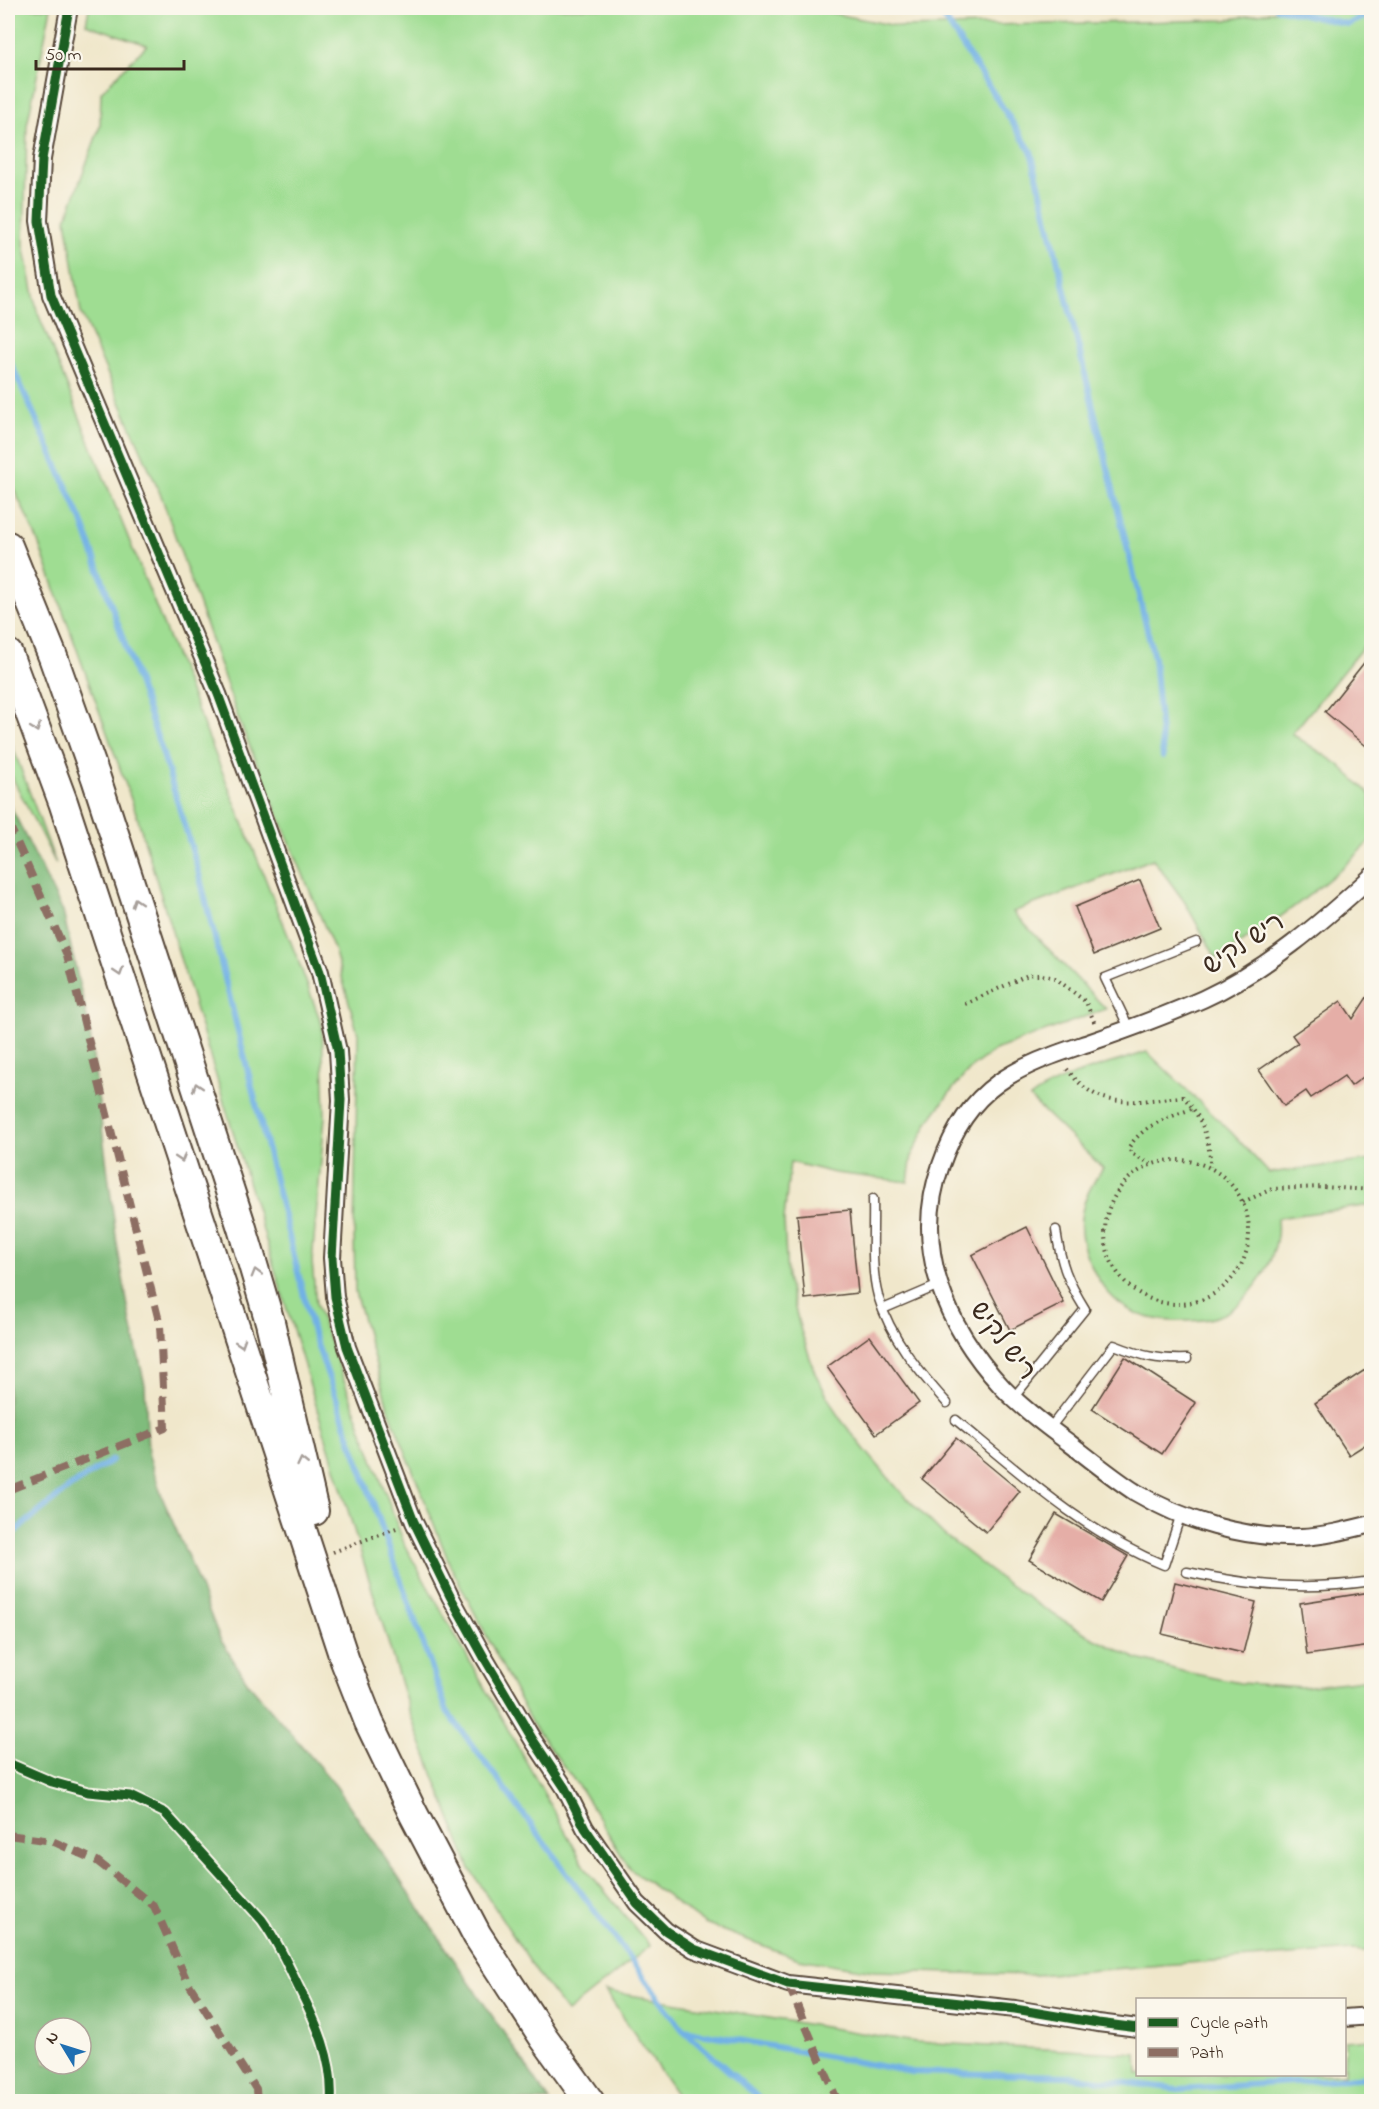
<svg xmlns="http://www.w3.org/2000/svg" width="1379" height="2109" viewBox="0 0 1379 2109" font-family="'Indie Flower','Playpen Sans Hebrew',sans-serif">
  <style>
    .green { fill: #9fdd92; stroke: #6d8458; stroke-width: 1.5 }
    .forest { fill: #7fbc7c; stroke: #5d734d; stroke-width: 1.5; fill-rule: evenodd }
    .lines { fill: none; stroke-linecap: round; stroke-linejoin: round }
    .stream { stroke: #71b1e5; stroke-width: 6 }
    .building { fill: #e5aea7 }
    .service-casing { stroke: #564638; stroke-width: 11 }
    .minor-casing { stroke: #564638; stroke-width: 20 }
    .trunk-casing { stroke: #564638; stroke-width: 32 }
    .path { stroke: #564638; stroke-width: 4; stroke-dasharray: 1.5 4.5; stroke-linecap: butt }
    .service { stroke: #fff; stroke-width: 8 }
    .minor { stroke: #fff; stroke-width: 16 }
    .trunk { stroke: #fff; stroke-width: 28 }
    .quiet { stroke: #8d6e63; stroke-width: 8; stroke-dasharray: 15 8; stroke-linecap: butt }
    .cycleway-casing { stroke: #fbf7ec; stroke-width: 13 }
    .cycleway { stroke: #1b5e20; stroke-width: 9 }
    .oneway { stroke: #a79f9a }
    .labels { text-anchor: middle; stroke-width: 4.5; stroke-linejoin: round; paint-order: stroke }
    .street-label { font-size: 27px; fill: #3b2a1e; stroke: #fbf7ec }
  </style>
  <rect width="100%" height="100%" fill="#fbf7ec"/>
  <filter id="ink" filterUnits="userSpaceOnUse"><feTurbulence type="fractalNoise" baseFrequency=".0167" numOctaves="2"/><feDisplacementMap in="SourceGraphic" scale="12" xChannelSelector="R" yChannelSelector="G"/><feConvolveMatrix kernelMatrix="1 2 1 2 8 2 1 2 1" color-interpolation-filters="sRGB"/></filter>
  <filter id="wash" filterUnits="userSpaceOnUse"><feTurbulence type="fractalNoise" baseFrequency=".008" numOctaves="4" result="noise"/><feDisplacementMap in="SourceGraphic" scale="24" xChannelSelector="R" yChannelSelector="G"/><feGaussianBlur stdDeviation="1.35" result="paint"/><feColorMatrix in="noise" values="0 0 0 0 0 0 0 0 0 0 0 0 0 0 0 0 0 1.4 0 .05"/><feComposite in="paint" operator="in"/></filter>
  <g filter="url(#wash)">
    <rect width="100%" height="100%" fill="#f0e7cb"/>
    <!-- green -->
    <path class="green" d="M 8,8 L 51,8 L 27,125 L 24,244 L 37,311 L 298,960 L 322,1025 L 325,1116 L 312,1262 L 316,1304 L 405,1546 L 587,1870 L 650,1946 L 567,2012 L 539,1976 L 470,1869 L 409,1711 L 136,813 L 37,539 L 8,476 Z
      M 89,8 L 807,8 L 901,27 L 1226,20 L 1291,8 L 1371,8 L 1371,637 L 1292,734 L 1338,764 L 1371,795 L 1371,841 C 1324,887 1273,925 1216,958 L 1184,901 L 1153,859 L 1013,912 L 1106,1009 L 995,1050 L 972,1067 L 951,1091 L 929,1121 L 912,1155 L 908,1182 L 835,1173 L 790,1162 L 784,1220 L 787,1278 L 801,1331 L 815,1373 L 838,1416 L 865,1450 L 898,1489 L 943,1534 L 1002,1580 L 1048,1611 L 1095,1639 L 1135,1658 L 1185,1672 L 1240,1683 L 1303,1687 L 1371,1679 L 1371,1952 L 1353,1950 L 1036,1975 L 874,1971 L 799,1959 L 705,1924 L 630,1869 L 582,1791 L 531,1722 L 450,1565 L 388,1407 L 355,1292 L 354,1230 L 358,1034 L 334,949 L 238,718 L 162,498 L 81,313 L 66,219 L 100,126 L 101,92 L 147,45 L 86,24 Z
      M 8,734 L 56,864 L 8,769 Z
      M 1147,1052 L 1231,1132 L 1269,1173 L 1371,1160 L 1371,1205 L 1277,1218 C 1277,1223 1278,1230 1277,1236 C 1273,1268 1245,1309 1213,1318 C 1203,1321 1191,1321 1181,1321 C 1136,1322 1107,1303 1089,1261 C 1073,1226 1081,1198 1103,1168 L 1030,1098 C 1059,1075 1111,1064 1147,1052 Z
      M 605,1991 L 916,2042 L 1137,2054 L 1138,2074 L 1344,2074 L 1345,2041 L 1371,2039 L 1371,2101 L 681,2101 Z"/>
    <!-- forest -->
    <path class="forest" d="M 8,801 L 63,912 L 89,1027 L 117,1244 L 131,1324 L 145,1385 L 148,1453 L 162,1497 L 188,1557 L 220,1639 L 248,1683 L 336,1786 L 550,2101 L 8,2101 ZM 45,2028 L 81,2028 L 81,2064 L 45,2064 Z"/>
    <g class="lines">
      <!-- stream -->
      <path class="stream" d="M 938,8 L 1031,151 L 1154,658 L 1163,757
        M 1277,8 L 1348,24 L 1372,14
        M 8,357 L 82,521 L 162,751 L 197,866 L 313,1333 L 447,1711 L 682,2029 L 763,2102
        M 8,1537 L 70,1487 L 112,1460
        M 684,2030 L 912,2072 L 1067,2076 L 1179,2089 L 1372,2077"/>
    </g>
    <g id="blocks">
      <!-- building -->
      <path class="building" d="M 1371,654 L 1371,750 L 1325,712 Z
        M 1140,880 L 1160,928 L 1094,955 L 1075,907 Z
        M 1371,991 L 1371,1071 L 1351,1086 L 1344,1076 L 1311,1098 L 1306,1091 L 1284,1106 L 1259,1070 L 1298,1043 L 1292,1035 L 1341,1001 L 1353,1019 Z
        M 850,1210 L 858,1293 L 805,1299 L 797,1215 Z
        M 1027,1227 L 1064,1303 L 1010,1330 L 972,1255 Z
        M 870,1336 L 919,1403 L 876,1434 L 827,1367 Z
        M 1125,1357 L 1196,1403 L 1162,1454 L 1092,1409 Z
        M 1371,1366 L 1371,1441 L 1349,1455 L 1315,1403 Z
        M 956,1438 L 1020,1491 L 986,1532 L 922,1479 Z
        M 1056,1514 L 1128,1556 L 1101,1602 L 1029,1560 Z
        M 1175,1582 L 1256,1602 L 1243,1653 L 1162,1634 Z
        M 1371,1592 L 1371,1646 L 1307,1655 L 1300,1603 Z"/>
    </g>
  </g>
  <g filter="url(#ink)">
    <use href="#blocks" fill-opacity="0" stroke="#564638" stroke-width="1.5"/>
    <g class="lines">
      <defs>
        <path id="service" d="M 1129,1028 L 1105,978 L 1196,942
          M 873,1199 C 874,1230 870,1266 878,1296 C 890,1337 919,1372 947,1403
          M 883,1309 L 939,1285
          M 1014,1397 L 1085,1309 C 1067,1280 1061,1264 1056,1230
          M 956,1420 C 1020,1473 1085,1533 1164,1565 L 1181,1514
          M 1050,1428 L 1114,1345 C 1142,1356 1157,1360 1187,1359
          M 1187,1572 C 1254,1586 1304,1591 1372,1581"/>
        <path id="minor" d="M 69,8 L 42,159 L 39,221 L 51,295 L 218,694 L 320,972 L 338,1051 L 341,1100 L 332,1258 L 335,1297 L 347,1347 L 414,1522 L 450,1596 L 485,1659 L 533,1740 L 565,1788 L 585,1828 L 637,1903 L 666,1931 L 694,1949 L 788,1984 L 1015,2009 L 1098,2023 L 1138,2028
          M 1372,876 C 1321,923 1266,970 1203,999 C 1167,1015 1129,1029 1091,1042 C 1059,1053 1026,1063 998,1083 C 970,1103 952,1133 941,1165 C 911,1248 946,1326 1003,1388 C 1022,1408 1046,1426 1068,1442 C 1090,1459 1112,1477 1135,1492 C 1184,1521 1244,1539 1301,1537 C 1325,1536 1348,1530 1372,1524
          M 1344,2018 L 1372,2016"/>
        <path id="trunk" d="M 8,546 L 53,657 L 96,778 L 242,1228 L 270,1322 L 314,1511
          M 8,654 L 63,802 L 345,1661 L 369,1722 L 413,1813 L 477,1935 L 544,2038 L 590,2102"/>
      </defs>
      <!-- service casing -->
      <use href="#service" class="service-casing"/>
      <!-- minor casing -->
      <use href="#minor" class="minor-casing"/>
      <!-- trunk casing -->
      <use href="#trunk" class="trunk-casing"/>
      <!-- path -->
      <path class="path" d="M 965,1004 L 1028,975 L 1042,975 L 1055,978 L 1086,1002 L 1095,1024
        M 1067,1069 C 1101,1114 1134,1100 1183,1097 C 1201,1114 1211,1142 1210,1167
        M1105 1232a72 72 0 1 1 144 0a72 72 0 1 1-144 0Z
        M 1151,1164 L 1131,1153 L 1129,1147 C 1144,1124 1170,1117 1194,1108
        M 1243,1202 L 1272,1189 L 1323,1187 L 1372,1190
        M 333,1552 L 399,1527"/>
      <!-- service -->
      <use href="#service" class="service"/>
      <!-- minor -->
      <use href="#minor" class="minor"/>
      <!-- trunk -->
      <use href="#trunk" class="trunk"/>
      <!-- quiet -->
      <path class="quiet" d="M 8,822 L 67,955 L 160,1325 L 165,1428 L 8,1490
        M 8,1835 L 52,1841 L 97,1861 L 154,1906 L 187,1981 L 256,2089 L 257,2102
        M 788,1984 L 838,2102"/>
      <defs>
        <path id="cycleway" d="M 69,8 L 42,159 L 39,221 L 51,295 L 218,694 L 320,972 L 338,1051 L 341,1100 L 332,1258 L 335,1297 L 347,1347 L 414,1522 L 450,1596 L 485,1659 L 533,1740 L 565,1788 L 585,1828 L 637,1903 L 666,1931 L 694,1949 L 788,1984 L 1015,2009 L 1098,2023 L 1138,2028
          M 8,1763 L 52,1782 L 88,1792 L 130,1796 L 165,1813 L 262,1920 C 277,1941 287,1963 298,1986 C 316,2022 334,2060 331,2102"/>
      </defs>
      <!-- cycleway casing -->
      <use href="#cycleway" class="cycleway-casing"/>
      <!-- cycleway -->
      <use href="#cycleway" class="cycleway"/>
    </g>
    <!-- one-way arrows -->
    <defs><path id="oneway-chevron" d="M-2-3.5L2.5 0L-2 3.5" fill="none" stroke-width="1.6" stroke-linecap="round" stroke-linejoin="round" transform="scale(1.5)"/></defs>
    <g class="oneway">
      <use href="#oneway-chevron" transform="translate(36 728) rotate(70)"/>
      <use href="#oneway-chevron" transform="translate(136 902) rotate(-108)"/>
      <use href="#oneway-chevron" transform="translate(119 972) rotate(72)"/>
      <use href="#oneway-chevron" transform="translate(197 1087) rotate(-108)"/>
      <use href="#oneway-chevron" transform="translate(181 1158) rotate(72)"/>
      <use href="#oneway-chevron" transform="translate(256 1273) rotate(-106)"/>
      <use href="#oneway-chevron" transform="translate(241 1343) rotate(72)"/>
      <use href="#oneway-chevron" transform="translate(302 1462) rotate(-103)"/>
    </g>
  </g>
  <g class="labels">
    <!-- street labels -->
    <g class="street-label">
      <text transform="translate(1243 943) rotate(-33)" y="9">ריש לקיש</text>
      <text transform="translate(1004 1340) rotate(53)" y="9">ריש לקיש</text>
    </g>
  </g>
  <!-- margin -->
  <rect width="1379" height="2109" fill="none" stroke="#fbf7ec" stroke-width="30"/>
  <!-- legend -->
  <rect x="1136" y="1998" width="210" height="78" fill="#fbf7ec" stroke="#aea59a" stroke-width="1.5"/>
  <rect x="1148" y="2018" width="30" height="9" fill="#1b5e20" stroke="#aea59a" stroke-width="1.5"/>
  <text x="1190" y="2028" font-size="18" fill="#3b2a1e">Cycle path</text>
  <rect x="1148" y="2048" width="30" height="9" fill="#8d6e63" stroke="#aea59a" stroke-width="1.5"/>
  <text x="1190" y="2058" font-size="18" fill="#3b2a1e">Path</text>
  <!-- north arrow -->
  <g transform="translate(63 2046) rotate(308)"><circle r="28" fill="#fbf7ec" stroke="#aea59a" stroke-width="1.5"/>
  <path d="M0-4.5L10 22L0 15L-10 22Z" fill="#1f6fb2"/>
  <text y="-9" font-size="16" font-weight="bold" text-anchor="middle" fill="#3b2a1e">N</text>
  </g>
  <!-- scale -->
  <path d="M36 60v9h148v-9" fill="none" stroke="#3b2a1e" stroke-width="3"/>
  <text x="45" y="60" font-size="18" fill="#3b2a1e" stroke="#fbf7ec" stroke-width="4.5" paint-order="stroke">50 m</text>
</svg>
